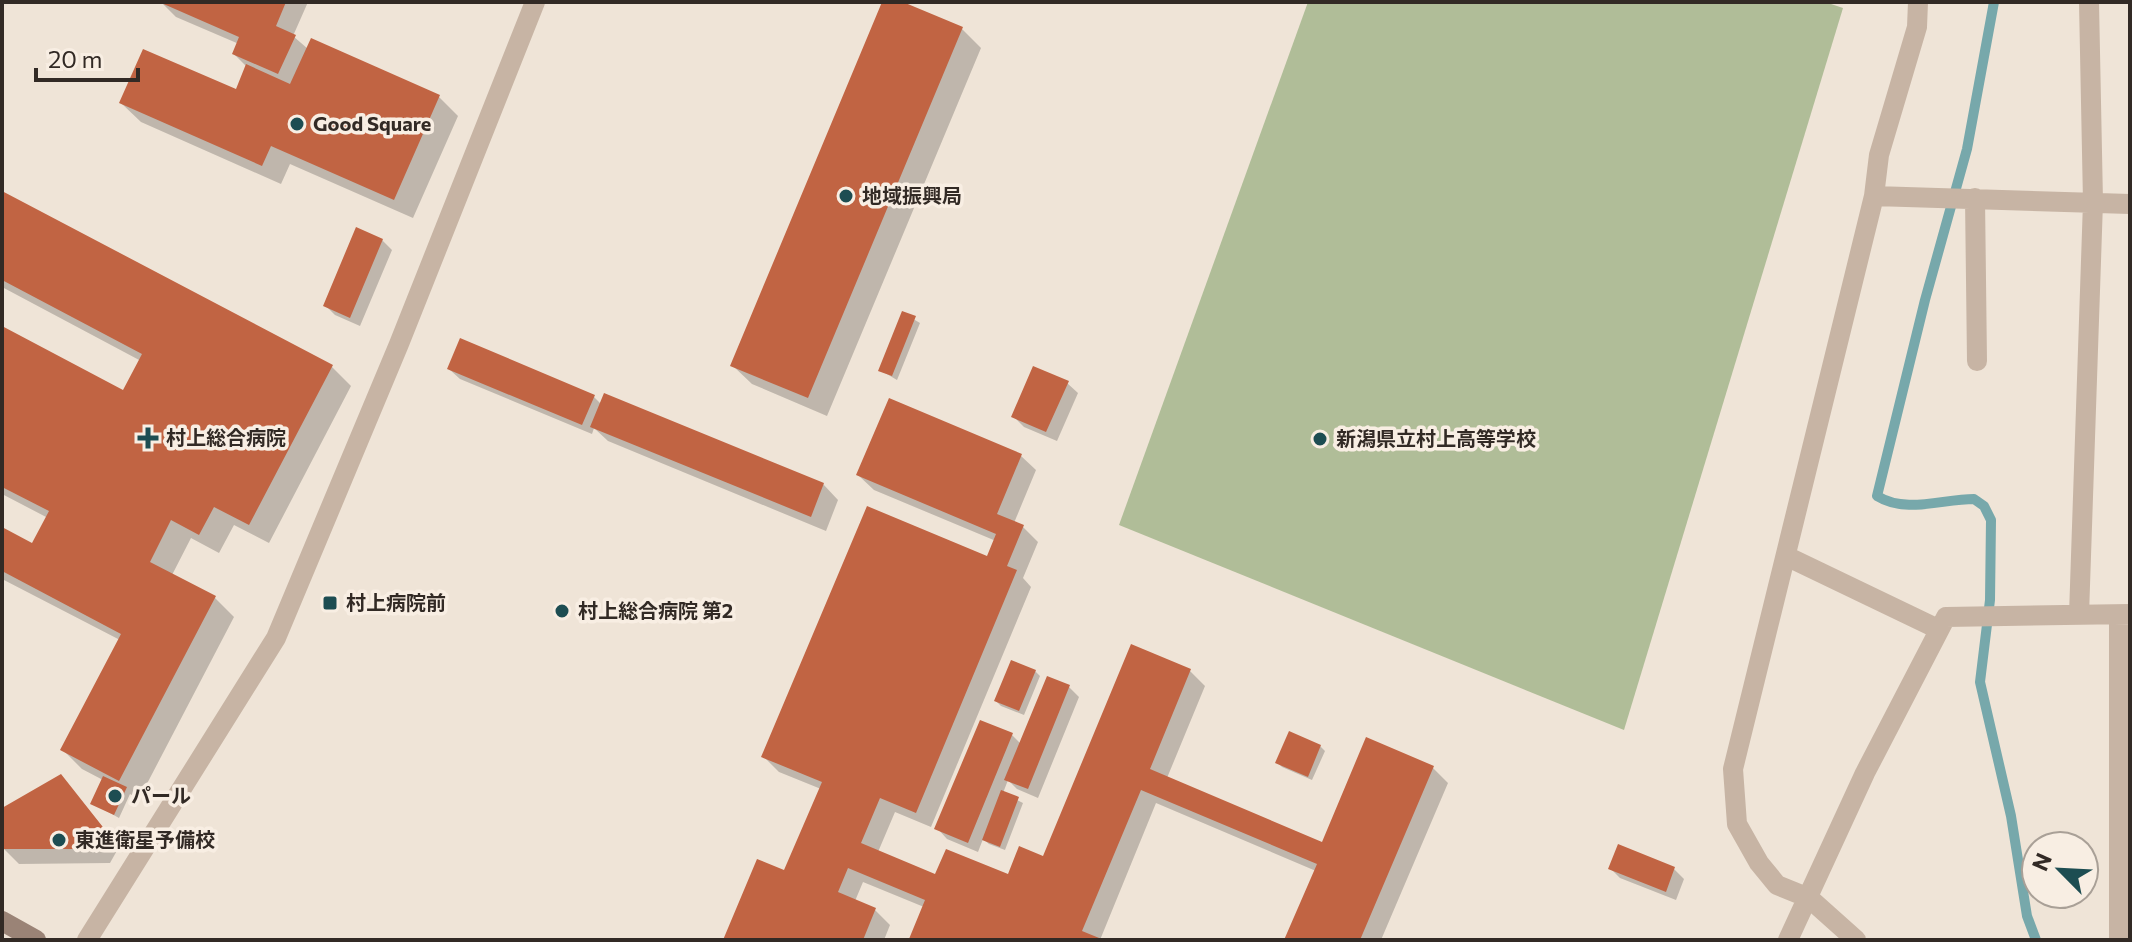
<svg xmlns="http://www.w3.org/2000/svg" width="2132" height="942" viewBox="0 0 2132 942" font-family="Commissioner,'Noto Sans JP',sans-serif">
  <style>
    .green { fill: #b0bd98 }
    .shadow { fill: #0003 }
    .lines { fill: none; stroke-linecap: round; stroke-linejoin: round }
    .stream { stroke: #77a8ab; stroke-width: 10 }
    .building { fill: #c16443 }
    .minor { stroke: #c7b4a4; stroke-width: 20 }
    .tertiary { stroke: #c7b4a4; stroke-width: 20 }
    .secondary { stroke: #9a8376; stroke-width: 20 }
    .poi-dot { fill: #1d4d52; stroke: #f8eee3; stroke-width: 3 }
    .labels { text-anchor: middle; stroke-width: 7; stroke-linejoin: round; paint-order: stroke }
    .poi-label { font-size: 20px; font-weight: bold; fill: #322a25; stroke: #f8eee3; text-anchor: start }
  </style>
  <rect width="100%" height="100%" fill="#efe4d7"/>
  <!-- green -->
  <path class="green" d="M 1308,2 L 1825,2 L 1843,8 L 1624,730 L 1119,525 Z"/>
  <!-- shadow -->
  <path class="shadow" d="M 161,2 L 308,2 L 293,36 L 308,49 L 439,97 L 458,116 L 413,218 L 290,164 L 281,184 L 141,122 L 121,103 L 237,92 L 247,67 L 234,54 L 239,44 L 176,17 Z
    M 884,2 L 897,2 L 962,29 L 981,48 L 827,416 L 752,384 L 732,365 Z
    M 2,193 L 332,367 L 351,386 L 269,543 L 234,525 L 219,553 L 191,538 L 172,575 L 215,598 L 234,617 L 139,799 L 130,794 L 119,818 L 92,803 L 103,780 L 82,769 L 62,749 L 120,640 L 2,579 L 2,530 L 33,546 L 48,518 L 2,494 L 2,329 L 124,393 L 141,361 L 2,287 Z
    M 382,240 L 392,250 L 360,326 L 335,315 L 325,305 Z
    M 903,313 L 920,323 L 897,380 L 880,370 Z
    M 449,369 L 593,396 L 601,404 L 823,484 L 838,500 L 826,531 L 608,441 L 594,428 L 592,434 L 460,379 Z
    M 1067,383 L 1078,393 L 1057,441 L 1024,427 L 1014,417 Z
    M 1020,455 L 1036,470 L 1014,523 L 1023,527 L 1038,542 L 1023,578 L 1031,587 L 931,827 L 895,812 L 878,852 L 936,876 L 1009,877 L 1044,859 L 1190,671 L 1205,686 L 1167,778 L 1323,845 L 1433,768 L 1448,783 L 1381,940 L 1287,940 L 1316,871 L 1156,803 L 1100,940 L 913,940 L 924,907 L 863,882 L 855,901 L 875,910 L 890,925 L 884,940 L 725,940 L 785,873 L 821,789 L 779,772 L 764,757 L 988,558 L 996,541 L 874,490 L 858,475 Z
    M 1035,671 L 1040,676 L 1024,715 L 1001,706 L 996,701 Z
    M 1069,687 L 1079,697 L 1038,798 L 1017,789 L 1008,780 L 1003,793 L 1023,803 L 1005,850 L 989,844 L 983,839 L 978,852 L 947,839 L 937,828 L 1012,735 L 1021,744 Z
    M 1320,746 L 1325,751 L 1312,780 L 1282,767 L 1278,763 Z
    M 61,776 L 119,847 L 110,863 L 19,864 L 3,848 L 2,810 Z
    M 1610,868 L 1674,869 L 1684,879 L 1676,900 L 1620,878 Z"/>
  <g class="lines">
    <!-- stream -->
    <path class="stream" d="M 1994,2 L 1967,149 L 1925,300 L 1877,496 C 1906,514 1942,499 1974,499 L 1984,506 L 1991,520 L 1990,600 L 1980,682 L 2011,816 L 2027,916 L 2036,940"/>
  </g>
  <!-- building -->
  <path class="building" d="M 159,2 L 286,2 L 276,26 L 296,35 L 278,74 L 232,54 L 239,37 Z
    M 882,2 L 903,2 L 963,27 L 808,398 L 730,366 Z
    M 311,38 L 440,95 L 394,200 L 271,146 L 262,166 L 119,103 L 143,49 L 236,89 L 246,64 L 290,84 Z
    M 2,191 L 333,365 L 249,525 L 214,507 L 199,535 L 171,520 L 150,562 L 216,596 L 119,781 L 60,750 L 121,634 L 2,571 L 2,527 L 32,543 L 49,511 L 2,487 L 2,326 L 123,390 L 142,354 L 2,280 Z
    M 356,227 L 383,239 L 350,318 L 323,306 Z
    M 902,311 L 916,316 L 892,376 L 878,371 Z
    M 460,338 L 595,395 L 582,425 L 447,369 Z
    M 1033,366 L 1069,381 L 1046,432 L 1011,417 Z
    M 604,393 L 824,483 L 811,517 L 590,427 Z
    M 889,398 L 1022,454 L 997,514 L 1024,525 L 1007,566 L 1017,570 L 916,813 L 880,798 L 861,843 L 935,874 L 946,849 L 1008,874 L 1019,846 L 1043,856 L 1131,644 L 1191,669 L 1150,769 L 1322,842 L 1366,737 L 1434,766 L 1360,940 L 1284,940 L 1317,864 L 1141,790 L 1082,931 L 1104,940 L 911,940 L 909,939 L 925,900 L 848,868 L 838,892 L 876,908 L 863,940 L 723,940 L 757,859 L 784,870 L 822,782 L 761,757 L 867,506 L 987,556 L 996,534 L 856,475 Z
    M 1011,660 L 1036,670 L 1019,711 L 994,701 Z
    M 1047,676 L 1070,685 L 1028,789 L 1004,780 Z
    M 980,720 L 1013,733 L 968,843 L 934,829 Z
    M 1289,731 L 1321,745 L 1308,777 L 1275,763 Z
    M 61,774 L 106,831 L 95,849 L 2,849 L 2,808 Z
    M 103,776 L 127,787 L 114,815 L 90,804 Z
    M 1001,790 L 1019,797 L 1000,847 L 982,840 Z
    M 1618,844 L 1675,867 L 1666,892 L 1608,869 Z"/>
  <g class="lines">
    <!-- minor -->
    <path class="minor" d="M 1874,196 L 2130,204
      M 1975,198 L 1977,361
      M 1786,556 L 1938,629
      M 2079,615 L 2093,202 L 2089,2
      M 2119,615 L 2119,940
      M 1788,940 L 1865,773 L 1946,617 L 2130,614
      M 1856,940 L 1809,898 L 1777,885 L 1759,863 L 1737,824 L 1733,769 L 1874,196 L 1879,155 L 1917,27 L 1918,2"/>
    <!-- tertiary -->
    <path class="tertiary" d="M 87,940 L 276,638 L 399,344 L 535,2"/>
    <!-- secondary -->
    <path class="secondary" d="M 2,921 L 36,940"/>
  </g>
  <!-- markers -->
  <g class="poi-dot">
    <circle cx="297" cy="124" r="8"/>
    <circle cx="846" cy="196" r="8"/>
    <path d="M144 426h8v8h8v8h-8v8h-8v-8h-8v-8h8z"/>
    <circle cx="1320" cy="439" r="8"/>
    <rect x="322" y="595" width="16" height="16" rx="4"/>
    <circle cx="562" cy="611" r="8"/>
    <circle cx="115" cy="796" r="8"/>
    <circle cx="59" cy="840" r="8"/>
  </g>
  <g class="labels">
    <!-- poi labels -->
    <g class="poi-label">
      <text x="313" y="131">Good Square</text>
      <text x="862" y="203">地域振興局</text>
      <text x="166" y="445">村上総合病院</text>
      <text x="1336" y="446">新潟県立村上高等学校</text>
      <text x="346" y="610">村上病院前</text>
      <text x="578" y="618">村上総合病院 第2</text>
      <text x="131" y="803">パール</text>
      <text x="75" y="847">東進衛星予備校</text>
    </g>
  </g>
  <!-- border -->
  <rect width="2132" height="942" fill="none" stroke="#322a25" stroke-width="8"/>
  <!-- north arrow -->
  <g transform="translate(2060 870) rotate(294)"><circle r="38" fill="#f8eee3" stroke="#a9a097" stroke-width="2"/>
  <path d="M0-6L14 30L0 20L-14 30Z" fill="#1d4d52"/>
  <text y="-12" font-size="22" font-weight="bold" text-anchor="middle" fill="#322a25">N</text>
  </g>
  <!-- scale -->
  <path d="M36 68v12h102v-12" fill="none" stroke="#322a25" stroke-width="4"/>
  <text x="48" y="68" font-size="24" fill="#322a25" stroke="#f8eee3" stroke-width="6" paint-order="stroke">20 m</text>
</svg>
